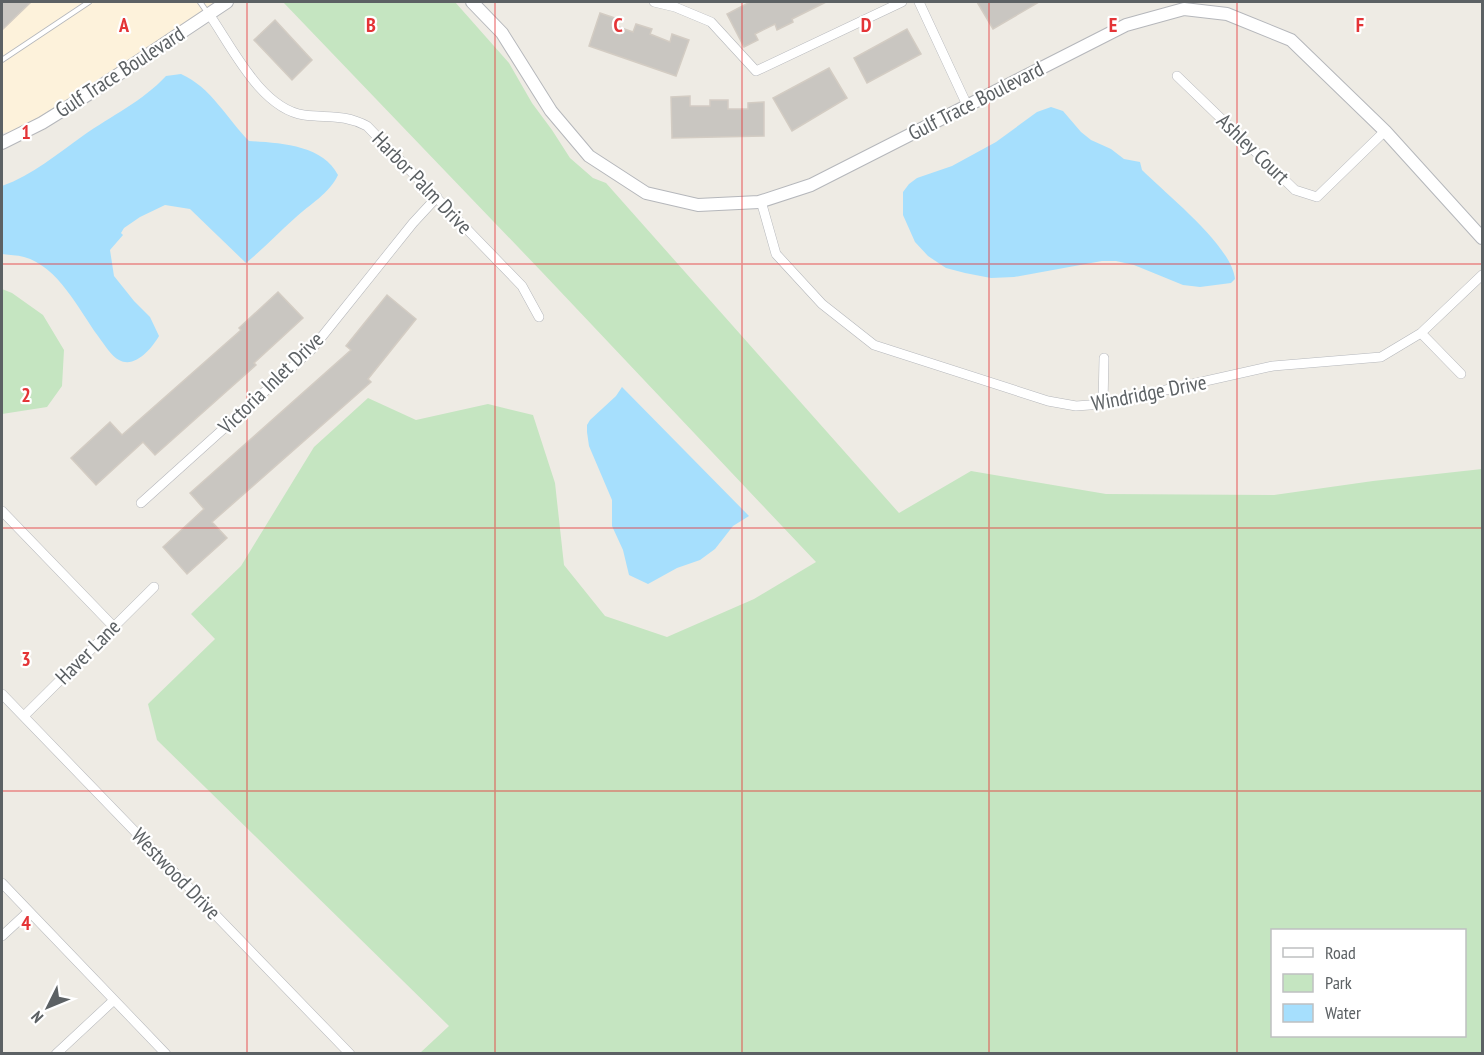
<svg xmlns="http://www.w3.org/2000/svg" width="1484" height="1055" viewBox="0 0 1484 1055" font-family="'PT Sans Narrow',sans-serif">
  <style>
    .commercial { fill: #fdf2db }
    .green { fill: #c5e5c1; fill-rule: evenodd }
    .water { fill: #a6dffd }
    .building { fill: #c9c6c1; stroke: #d3ccc3; stroke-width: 1.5 }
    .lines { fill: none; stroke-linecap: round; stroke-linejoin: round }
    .service-casing { stroke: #b5b7bb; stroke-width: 6 }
    .minor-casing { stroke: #b5b7bb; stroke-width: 10 }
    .tertiary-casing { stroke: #b5b7bb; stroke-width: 14 }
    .service { stroke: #fff; stroke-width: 4.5 }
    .minor { stroke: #fff; stroke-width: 9 }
    .tertiary { stroke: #fff; stroke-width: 12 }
    .grid { fill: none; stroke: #e43437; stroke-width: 1.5; stroke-opacity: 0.55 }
    .labels { text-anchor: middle; stroke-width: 4.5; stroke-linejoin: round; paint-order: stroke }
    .street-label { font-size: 21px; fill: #5c6164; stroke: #fff }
    .grid-label { font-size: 20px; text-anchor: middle; font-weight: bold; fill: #e43437; stroke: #fff; stroke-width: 4.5; stroke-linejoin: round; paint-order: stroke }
  </style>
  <rect width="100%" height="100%" fill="#eeebe4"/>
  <!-- commercial -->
  <path class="commercial" d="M 2,2 L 219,2 L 39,117 L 9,132 L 2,133 Z"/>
  <!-- green -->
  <path class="green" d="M 283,2 L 455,2 L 509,63 L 532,103 L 552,130 L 570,158 L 593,178 L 606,183 L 899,513 L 971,471 L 1106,494 L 1274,495 L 1373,481 L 1482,469 L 1482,1053 L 420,1053 L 449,1026 L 157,740 L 148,704 L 215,639 L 191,614 L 241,566 L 314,447 L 368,398 L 416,420 L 488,404 L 533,415 L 555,483 L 564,565 L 605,616 L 667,637 L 754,599 L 816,562 L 541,271 ZM 1464,930 L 1464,1036 L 1272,1036 L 1272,930 Z
    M 2,289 L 12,293 L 43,315 L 64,350 L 62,386 L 47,407 L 2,414 Z"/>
  <!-- water -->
  <path class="water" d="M 181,74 C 211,87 227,119 249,141 C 280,143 323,145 338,175 C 329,194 310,204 295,218 C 278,233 263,249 246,263 L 190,209 L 165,205 L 140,217 L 124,228 L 121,233 L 123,235 L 110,250 L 114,276 L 134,301 L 150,317 L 159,336 C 152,348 135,369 119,360 C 111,356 104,344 98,336 C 79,310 58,266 24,257 C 17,255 9,255 2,254 L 2,186 C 33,175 57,154 84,135 C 111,116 143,101 166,76 Z
    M 1051,107 L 1063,111 L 1081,132 L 1091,140 L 1111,149 L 1124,159 L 1140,162 L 1142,170 C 1166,194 1232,246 1235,279 L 1231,283 L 1200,287 L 1183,285 L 1134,265 L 1116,261 L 1102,261 L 1014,277 L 991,278 L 965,273 L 946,268 L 928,256 L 915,242 L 903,215 L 903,192 L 909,184 L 917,178 L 952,166 L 996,142 L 1037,112 Z
    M 622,387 L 749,516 L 733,526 L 715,549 L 700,560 L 677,568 L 648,584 L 629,575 L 623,550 L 612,526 L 612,500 L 589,446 L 587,432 L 587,425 L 590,420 L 616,396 Z"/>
  <!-- building -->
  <path class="building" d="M 2,2 L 31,2 L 2,30 Z
    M 750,2 L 826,2 L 792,19 L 793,22 L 777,30 L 775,24 L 755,34 L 758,40 L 744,47 L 727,14 Z
    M 977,2 L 1039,2 L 993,29 Z
    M 600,13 L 615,18 L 613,25 L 633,32 L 636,24 L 652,29 L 650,34 L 670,42 L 672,34 L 689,40 L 676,76 L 589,46 Z
    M 275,20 L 312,60 L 292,80 L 254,40 Z
    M 907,29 L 921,54 L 867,83 L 854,58 Z
    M 829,68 L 847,98 L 792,131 L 773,98 Z
    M 690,96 L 690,106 L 710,106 L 710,100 L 728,100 L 728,109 L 748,109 L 748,103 L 764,102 L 764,136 L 672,138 L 671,97 Z
    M 278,292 L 303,318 L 254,363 L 256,365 L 155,455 L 143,442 L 96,485 L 71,458 L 110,422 L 122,435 L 241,330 L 239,328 Z
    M 387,295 L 416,319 L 368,379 L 371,382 L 212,522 L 227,538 L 187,574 L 163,547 L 204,509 L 190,493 L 351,350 L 346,346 Z"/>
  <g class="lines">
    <defs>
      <path id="service" d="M 200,2 L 207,12
        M 2,60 L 89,2"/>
      <path id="minor" d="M 654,2 L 675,7 L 711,22 L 756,71 L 902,2
        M 919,2 L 967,105
        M 209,14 C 232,47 261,109 304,115 C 328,118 344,114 367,126 L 522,286 L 539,317
        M 1177,76 L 1295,190 L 1317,197 L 1385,131
        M 761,201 L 776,254 L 822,304 L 874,345 L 1048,401 L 1076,406 L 1103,404 L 1273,366 L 1381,357 L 1421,333 L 1482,275
        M 1421,333 L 1461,374
        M 1103,404 L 1104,358
        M 141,503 L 312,349 L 413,223 L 437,197
        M 2,511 L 113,626
        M 2,694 L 350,1054
        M 24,716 L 154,587
        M 2,883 L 166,1054
        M 2,936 L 28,912
        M 56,1054 L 114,1000"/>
      <path id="tertiary" d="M 472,2 L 502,33 L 551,111 L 589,156 L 646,193 L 698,205 L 759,202 L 811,185 L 1126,25 L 1184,9 L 1227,14 L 1291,40 L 1385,131 L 1482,238
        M 2,143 L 42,123 L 92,92 L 227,2"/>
    </defs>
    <!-- service casing -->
    <use href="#service" class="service-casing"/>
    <!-- minor casing -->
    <use href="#minor" class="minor-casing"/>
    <!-- tertiary casing -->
    <use href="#tertiary" class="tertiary-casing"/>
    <!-- service -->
    <use href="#service" class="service"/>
    <!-- minor -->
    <use href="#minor" class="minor"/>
    <!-- tertiary -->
    <use href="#tertiary" class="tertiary"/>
  </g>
  <!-- grid -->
  <path class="grid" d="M 247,2 L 247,1054M 495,2 L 495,1054M 742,2 L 742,1054M 989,2 L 989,1054M 1237,2 L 1237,1054M 2,264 L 1482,264M 2,528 L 1482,528M 2,791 L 1482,791"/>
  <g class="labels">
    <!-- street labels -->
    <g class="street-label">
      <text transform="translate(120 72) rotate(-33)" y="7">Gulf Trace Boulevard</text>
      <text transform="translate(976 101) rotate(-27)" y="7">Gulf Trace Boulevard</text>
      <text transform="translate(1253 149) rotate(44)" y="7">Ashley Court</text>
      <text transform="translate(422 183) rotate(46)" y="7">Harbor Palm Drive</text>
      <text transform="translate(271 383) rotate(-44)" y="7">Victoria Inlet Drive</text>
      <text transform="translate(1149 393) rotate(-11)" y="7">Windridge Drive</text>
      <text transform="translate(88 652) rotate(-45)" y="7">Haver Lane</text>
      <text transform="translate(176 874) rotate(46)" y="7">Westwood Drive</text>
    </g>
  </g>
  <g class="grid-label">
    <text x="124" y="32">A</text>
    <text x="371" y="32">B</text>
    <text x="618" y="32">C</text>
    <text x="866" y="32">D</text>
    <text x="1113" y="32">E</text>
    <text x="1360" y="32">F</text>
    <text x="26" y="139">1</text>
    <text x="26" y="402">2</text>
    <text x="26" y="666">3</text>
    <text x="26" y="930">4</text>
  </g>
  <!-- border -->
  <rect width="1484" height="1055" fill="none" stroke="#5c6164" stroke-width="6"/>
  <!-- legend -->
  <rect x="1271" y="929" width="195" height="108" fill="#ffffff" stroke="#bec0c1" stroke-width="1.5"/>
  <rect x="1283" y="948" width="30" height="9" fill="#ffffff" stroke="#bec0c1" stroke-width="1.5"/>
  <text x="1325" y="959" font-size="18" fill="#5c6164">Road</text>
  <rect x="1283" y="974" width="30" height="18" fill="#c5e5c1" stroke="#bec0c1" stroke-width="1.5"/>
  <text x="1325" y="989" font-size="18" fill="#5c6164">Park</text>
  <rect x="1283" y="1004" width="30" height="18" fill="#a6dffd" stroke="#bec0c1" stroke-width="1.5"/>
  <text x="1325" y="1019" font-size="18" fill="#5c6164">Water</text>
  <!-- north arrow -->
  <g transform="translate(48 1007) rotate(227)" stroke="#ffffff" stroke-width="4.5" paint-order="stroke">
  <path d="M0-4.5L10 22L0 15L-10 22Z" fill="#5c6164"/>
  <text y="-9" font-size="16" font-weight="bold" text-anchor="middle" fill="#5c6164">N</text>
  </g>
</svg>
